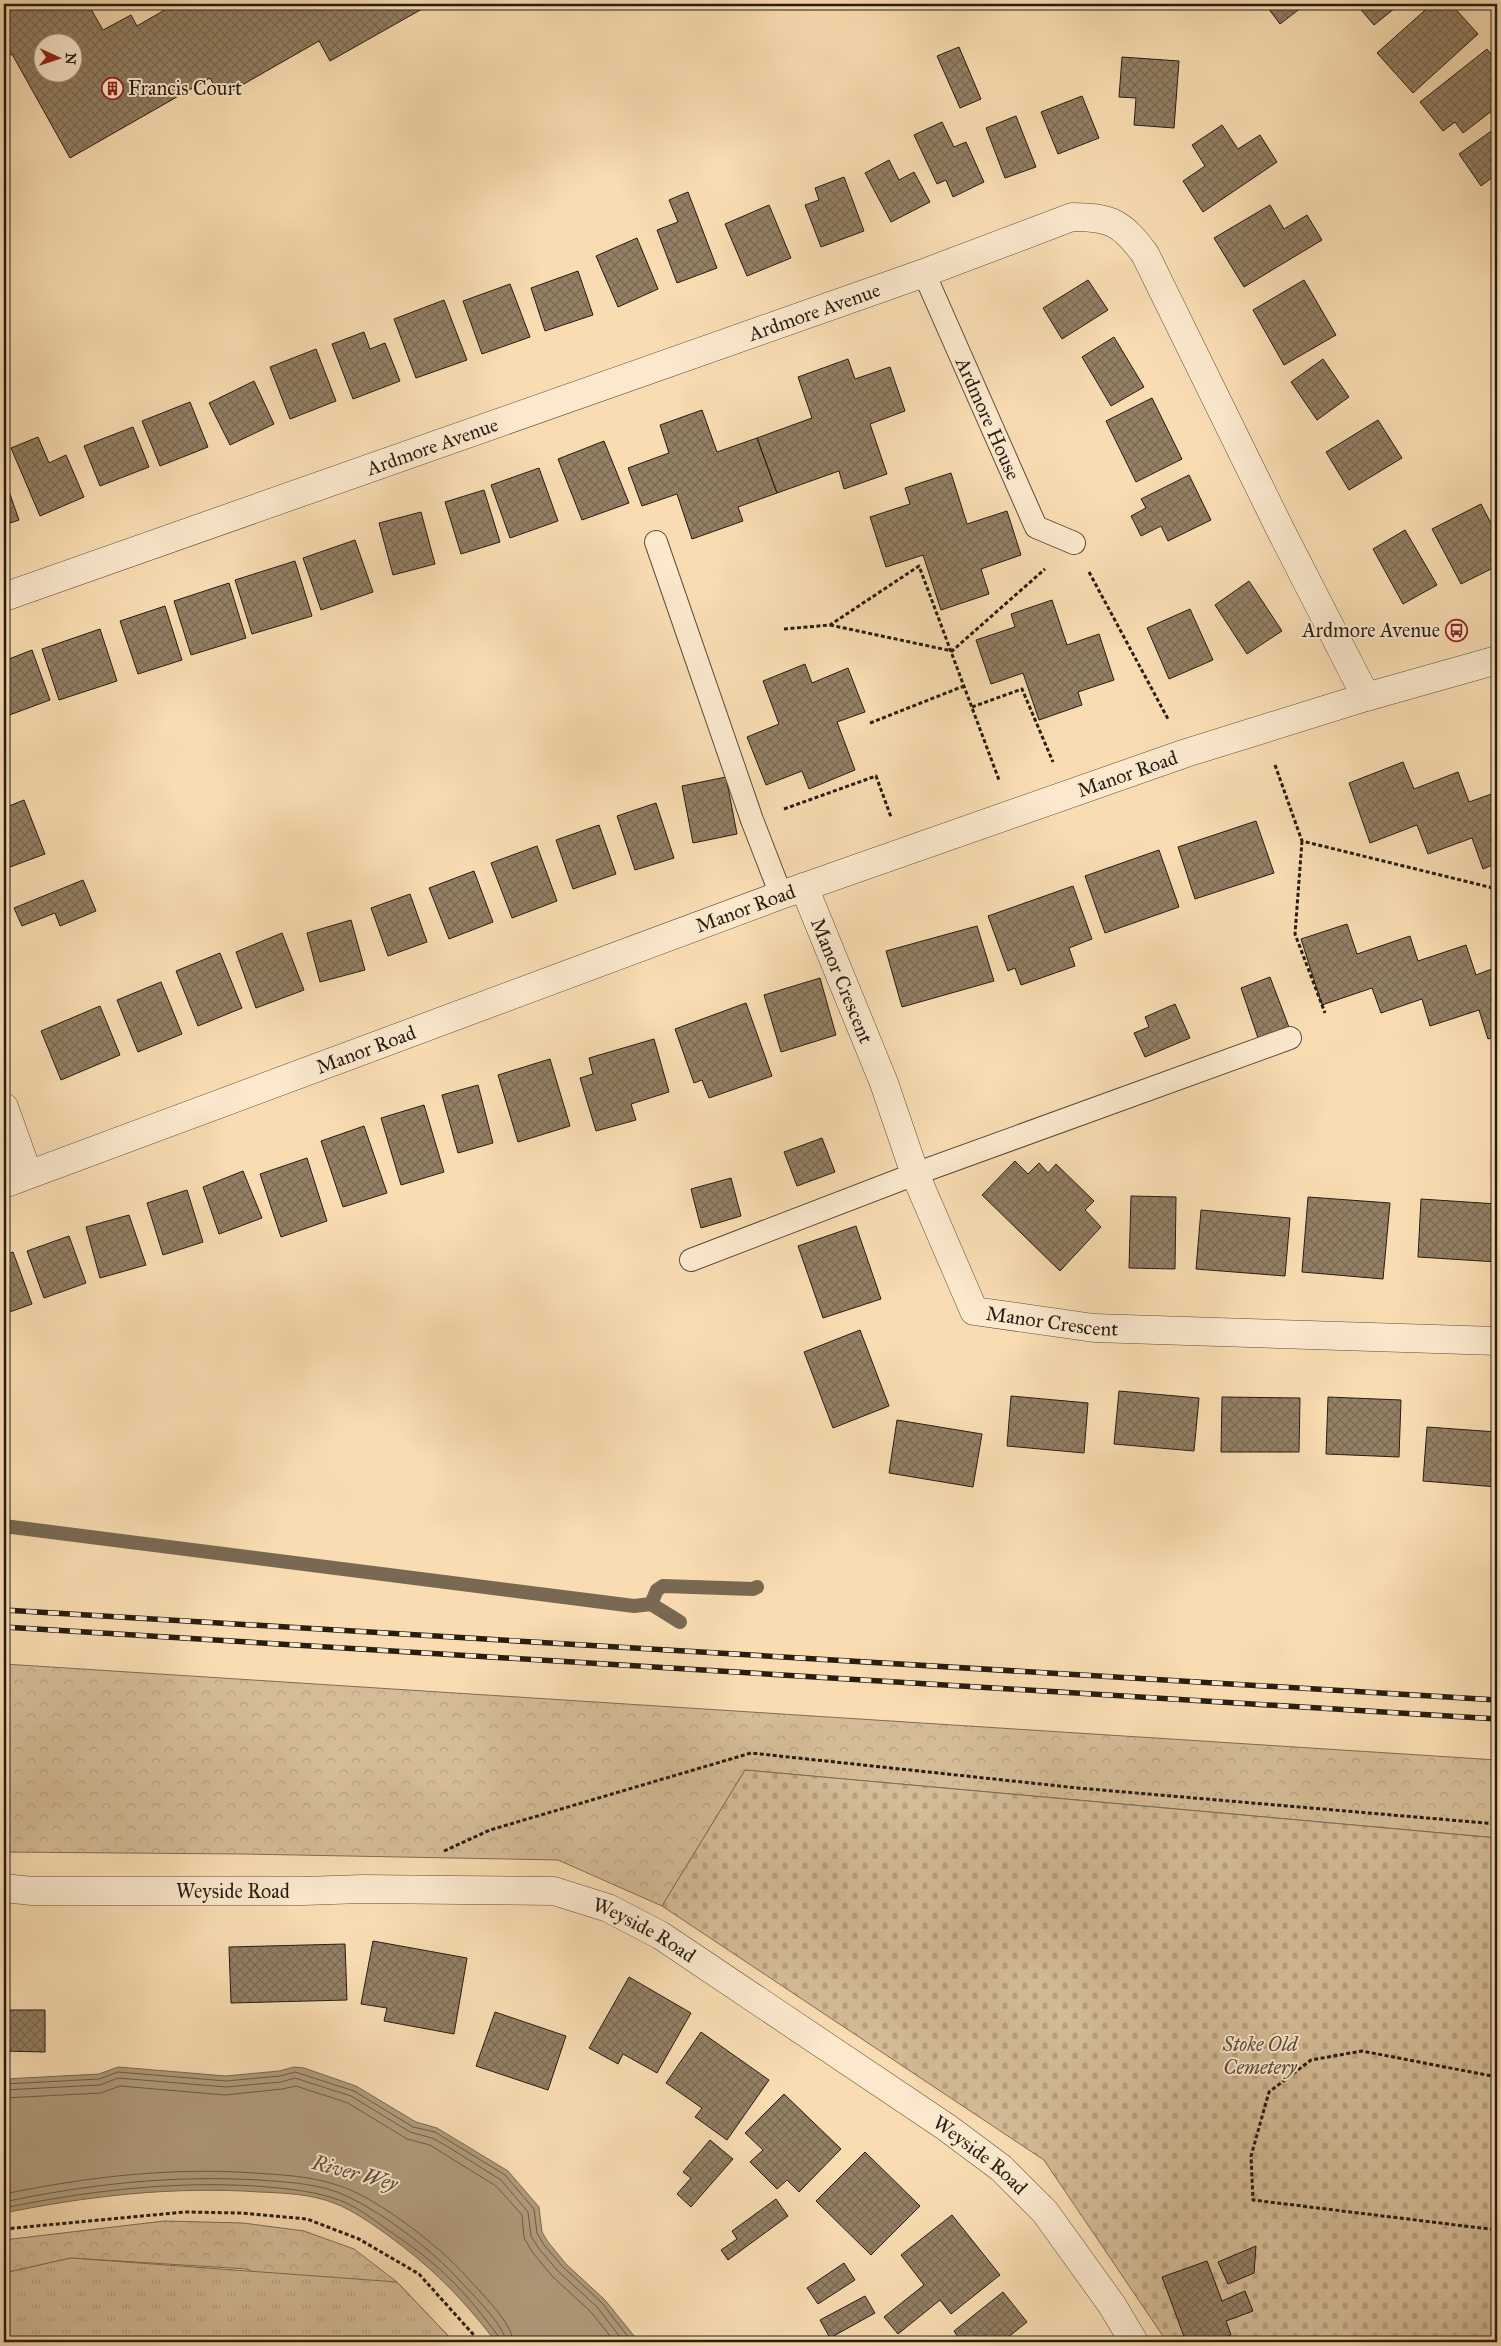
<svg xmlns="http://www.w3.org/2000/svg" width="1501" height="2346" viewBox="0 0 1501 2346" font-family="'IM FELL Great Primer',serif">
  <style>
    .forest { fill: url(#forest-crowns); stroke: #7e6c54 }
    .cemetery { fill: url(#cemetery-stones); stroke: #7e6c54 }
    .park { fill: url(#park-tufts); stroke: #7e6c54 }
    .water { fill: #b19b7c; stroke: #796952 }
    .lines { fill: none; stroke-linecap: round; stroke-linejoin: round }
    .shore { stroke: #6c5c47; stroke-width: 1 }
    .stream { stroke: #796952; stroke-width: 14 }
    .building { fill: url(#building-cross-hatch); stroke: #261d12; fill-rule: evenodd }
    .lane-casing { stroke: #5b4d3a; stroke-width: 24 }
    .street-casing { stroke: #5b4d3a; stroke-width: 29 }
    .path { stroke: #261d12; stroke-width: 3; stroke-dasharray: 4 2.5; stroke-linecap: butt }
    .lane { stroke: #fbe8cd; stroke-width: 22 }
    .street { stroke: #fbe8cd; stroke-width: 28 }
    .rail-casing { stroke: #261d12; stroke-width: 5.5 }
    .rail { stroke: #fbe8cd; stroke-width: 4; stroke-dasharray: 11; stroke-linecap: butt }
    .labels { text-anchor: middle; stroke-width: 4; stroke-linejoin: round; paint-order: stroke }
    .poi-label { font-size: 20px; fill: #261d12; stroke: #fbe8cd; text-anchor: start }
    .street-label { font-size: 20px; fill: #261d12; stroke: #fbe8cd }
    .park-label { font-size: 20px; font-style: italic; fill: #5b4d3a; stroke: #fbe8cd }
    .water-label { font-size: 21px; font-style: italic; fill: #5e4f3c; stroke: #fbe8cd }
  </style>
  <defs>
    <pattern id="forest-crowns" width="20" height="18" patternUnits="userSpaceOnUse" patternTransform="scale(1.25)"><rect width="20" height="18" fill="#d5bc97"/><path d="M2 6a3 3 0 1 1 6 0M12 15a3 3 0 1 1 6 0" fill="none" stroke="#b7a181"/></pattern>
    <pattern id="cemetery-stones" width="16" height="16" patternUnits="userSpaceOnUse" patternTransform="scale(1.25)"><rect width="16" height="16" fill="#d5bc97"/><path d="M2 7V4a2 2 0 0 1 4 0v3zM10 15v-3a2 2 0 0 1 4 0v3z" fill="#b7a181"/></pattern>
    <pattern id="park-tufts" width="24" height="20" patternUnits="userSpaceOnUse" patternTransform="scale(1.25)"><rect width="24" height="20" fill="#d5bc97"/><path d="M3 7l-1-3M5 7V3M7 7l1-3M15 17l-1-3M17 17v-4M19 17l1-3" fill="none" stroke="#b7a181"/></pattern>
    <pattern id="building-cross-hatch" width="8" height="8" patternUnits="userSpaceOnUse" patternTransform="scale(1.25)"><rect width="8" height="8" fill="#948065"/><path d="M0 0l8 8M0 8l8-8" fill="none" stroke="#796852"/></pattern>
  </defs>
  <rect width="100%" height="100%" fill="#f9dcb2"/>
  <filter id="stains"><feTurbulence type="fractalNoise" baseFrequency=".004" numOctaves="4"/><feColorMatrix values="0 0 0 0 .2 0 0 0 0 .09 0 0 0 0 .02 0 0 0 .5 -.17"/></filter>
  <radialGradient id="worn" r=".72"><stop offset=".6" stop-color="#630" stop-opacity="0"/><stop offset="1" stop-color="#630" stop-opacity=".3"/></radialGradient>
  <!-- forest -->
  <path class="forest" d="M 4,1664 L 1497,1760 L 1497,1838 L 745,1770 L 662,1906 L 558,1860 L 244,1854 L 4,1852 Z
    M 164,2221 L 243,2223 L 304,2231 L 354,2249 L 397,2282 L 454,2342 L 318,2305 L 247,2269 L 71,2258 L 4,2273 L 4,2240 Z"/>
  <!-- cemetery -->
  <path class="cemetery" d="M 745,1770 L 1497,1838 L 1497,2342 L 1167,2342 L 1044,2160 L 662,1906 Z"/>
  <!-- park -->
  <path class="park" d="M 71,2258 L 397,2282 L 454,2342 L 4,2342 L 4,2273 Z"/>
  <!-- water -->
  <path class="water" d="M 118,2067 L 226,2076 L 279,2071 L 294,2067 L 304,2068 L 356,2086 L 416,2122 L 437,2128 L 508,2171 L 539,2207 L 542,2232 L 548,2242 L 566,2264 L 605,2300 L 639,2342 L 496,2342 C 462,2298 432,2267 386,2234 C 369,2222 354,2211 334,2203 C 311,2194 284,2193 260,2192 C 173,2186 88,2196 4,2213 L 4,2079 L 99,2074 Z"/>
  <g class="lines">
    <!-- shore -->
    <path class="shore" d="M 4,2084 L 99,2079 L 118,2072 L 226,2081 L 280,2076 L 295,2072 L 354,2091 L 413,2127 L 435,2132 L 448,2140 L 505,2175 L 534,2209 L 537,2233 L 544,2245 L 563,2267 L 602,2303 L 632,2342
      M 4,2090 L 100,2085 L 118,2078 L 226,2087 L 281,2082 L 295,2078 L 351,2096 L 410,2132 L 432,2138 L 445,2145 L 501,2180 L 528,2212 L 531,2236 L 539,2249 L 558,2271 L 597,2307 L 624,2342
      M 4,2098 L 101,2093 L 120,2086 L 225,2095 L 282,2089 L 296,2086 L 348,2103 L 407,2139 L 430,2145 L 441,2152 L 496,2186 L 522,2215 L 524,2238 L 533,2253 L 553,2277 L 591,2312 L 615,2342
      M 4,2194 C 87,2177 170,2167 255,2173 C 283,2175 310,2176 337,2185 C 375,2196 439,2246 466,2276 C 479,2291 513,2323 513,2342
      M 4,2202 C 88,2184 173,2175 259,2180 C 285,2182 312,2183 337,2192 C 376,2207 434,2251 461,2282 C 473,2295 505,2326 506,2342
      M 4,2208 C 87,2191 170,2181 255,2186 C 281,2188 308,2190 333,2198 C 353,2204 369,2216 385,2228 C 407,2243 429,2258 448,2277 C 467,2295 483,2316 499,2337 L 500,2342"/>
    <!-- stream -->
    <path class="stream" d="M 4,1526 L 634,1606 L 651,1604 L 680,1622
      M 651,1604 L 657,1590 L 663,1586 L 753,1589 L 757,1587"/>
  </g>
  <!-- building -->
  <path class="building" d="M 4,4 L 88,4 L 103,30 L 131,15 L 137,26 L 175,4 L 419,4 L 422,9 L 330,61 L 319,41 L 221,97 L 210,78 L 70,158 L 12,54 L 4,58 ZM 42,42 L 72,42 L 72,72 L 42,72 Z
    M 1265,4 L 1306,4 L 1280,24 Z
    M 1356,4 L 1400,4 L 1374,25 Z
    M 1432,4 L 1451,4 L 1478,34 L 1413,93 L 1377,53 Z
    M 959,47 L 981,99 L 960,108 L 937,56 Z
    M 1487,49 L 1497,63 L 1497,107 L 1463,133 L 1455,122 L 1443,131 L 1420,102 Z
    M 1122,57 L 1179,61 L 1174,128 L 1134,125 L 1136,98 L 1119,97 Z
    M 1082,96 L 1099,138 L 1058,154 L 1041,112 Z
    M 1016,116 L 1036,167 L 1005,178 L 986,128 Z
    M 942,122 L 954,147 L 966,142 L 984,182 L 953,197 L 946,180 L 937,184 L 914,135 Z
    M 1222,125 L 1238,149 L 1260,135 L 1277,162 L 1203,212 L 1183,181 L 1205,166 L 1192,145 Z
    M 1497,127 L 1497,174 L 1481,186 L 1459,154 Z
    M 889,160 L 899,180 L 914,172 L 930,202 L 891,222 L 865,173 Z
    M 844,177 L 864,231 L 821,247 L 805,205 L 819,200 L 815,188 Z
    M 688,192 L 717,268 L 677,283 L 657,230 L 678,222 L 669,200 Z
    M 769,205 L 791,258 L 747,276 L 725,224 Z
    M 1270,205 L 1284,229 L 1307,215 L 1322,240 L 1244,287 L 1214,238 Z
    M 637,238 L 658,289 L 618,307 L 596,256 Z
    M 578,271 L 593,315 L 545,331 L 531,288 Z
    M 1088,280 L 1108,310 L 1062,339 L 1043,308 Z
    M 1304,280 L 1336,335 L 1284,365 L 1253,310 Z
    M 510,284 L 530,337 L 482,354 L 463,301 Z
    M 444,300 L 467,360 L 416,378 L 394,319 Z
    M 364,332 L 370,349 L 385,343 L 400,381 L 353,399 L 332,344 Z
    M 1114,337 L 1144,387 L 1111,406 L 1082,357 Z
    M 316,349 L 336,401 L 290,419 L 270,367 Z
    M 848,359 L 855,379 L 890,367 L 905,411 L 870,424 L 887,474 L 844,489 L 839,471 L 777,493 L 757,438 L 812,418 L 798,377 Z
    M 1323,359 L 1349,397 L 1317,420 L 1291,382 Z
    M 254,381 L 274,424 L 230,445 L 209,403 Z
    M 1152,398 L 1182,459 L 1136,482 L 1106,421 Z
    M 190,402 L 208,447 L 160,466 L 142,421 Z
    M 702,410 L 717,452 L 757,438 L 777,493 L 738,507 L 743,521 L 692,539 L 677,494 L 642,506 L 628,468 L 669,453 L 660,425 Z
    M 1378,420 L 1402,458 L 1349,490 L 1326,452 Z
    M 133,427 L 149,467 L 100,486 L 84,446 Z
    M 38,437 L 49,463 L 66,455 L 84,497 L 40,516 L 11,448 Z
    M 604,441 L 629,503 L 582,520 L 558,459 Z
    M 539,468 L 558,521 L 510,538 L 491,485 Z
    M 951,473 L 967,524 L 1007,511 L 1021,555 L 981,569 L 989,594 L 941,610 L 923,555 L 886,567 L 870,517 L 910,504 L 905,488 Z
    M 1189,475 L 1211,520 L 1168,541 L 1161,526 L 1141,536 L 1131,516 L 1146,508 L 1141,499 Z
    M 4,477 L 19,520 L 4,525 Z
    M 484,490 L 500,542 L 461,554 L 445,502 Z
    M 1481,504 L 1497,535 L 1497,566 L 1461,584 L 1432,529 Z
    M 421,512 L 435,564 L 393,575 L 379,523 Z
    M 1405,530 L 1437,585 L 1403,604 L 1373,549 Z
    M 355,540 L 373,592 L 321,610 L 303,558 Z
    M 295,561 L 312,616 L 252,634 L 235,580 Z
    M 1249,581 L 1282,631 L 1247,654 L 1215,605 Z
    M 229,583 L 246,638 L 191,655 L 174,601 Z
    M 1052,600 L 1067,645 L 1099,634 L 1114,680 L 1078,692 L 1082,705 L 1039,720 L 1023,673 L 991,684 L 976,640 L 1015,627 L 1011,614 Z
    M 165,606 L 182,660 L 138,674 L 120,621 Z
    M 1190,609 L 1213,660 L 1169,679 L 1147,628 Z
    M 100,629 L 117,681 L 59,700 L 42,649 Z
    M 32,650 L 50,700 L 4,717 L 4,661 Z
    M 805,664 L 812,683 L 848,668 L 865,712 L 837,722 L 855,770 L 809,789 L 802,771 L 766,785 L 747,737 L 779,724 L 763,681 Z
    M 1403,762 L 1414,789 L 1458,772 L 1469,802 L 1497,792 L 1497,863 L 1483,869 L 1472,838 L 1428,854 L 1417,825 L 1370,843 L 1349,783 Z
    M 726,777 L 737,834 L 693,843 L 682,786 Z
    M 24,800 L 45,854 L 10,867 L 4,851 L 4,808 Z
    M 656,803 L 674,858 L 635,870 L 617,816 Z
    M 1256,821 L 1274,873 L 1195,899 L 1178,847 Z
    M 599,825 L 616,874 L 573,889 L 556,840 Z
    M 537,846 L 557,901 L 512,918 L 491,863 Z
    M 1159,850 L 1179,907 L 1105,933 L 1085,876 Z
    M 474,871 L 493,922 L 449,939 L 429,888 Z
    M 83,880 L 96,911 L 60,926 L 55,913 L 22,926 L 14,908 Z
    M 1073,886 L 1092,939 L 1069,948 L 1075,966 L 1021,985 L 1015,968 L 1008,971 L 988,916 Z
    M 410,894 L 427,942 L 388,956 L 371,908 Z
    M 351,920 L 365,970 L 320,982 L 307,933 Z
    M 1347,924 L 1357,954 L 1410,936 L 1418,961 L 1466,945 L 1476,975 L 1497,967 L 1497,1036 L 1488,1039 L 1479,1010 L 1430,1026 L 1422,999 L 1381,1013 L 1372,988 L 1322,1005 L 1301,939 Z
    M 977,926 L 994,981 L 902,1007 L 886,951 Z
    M 282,933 L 304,990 L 256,1008 L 236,952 Z
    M 220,953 L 242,1008 L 198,1026 L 176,971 Z
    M 1270,977 L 1290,1030 L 1259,1041 L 1241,988 Z
    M 820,978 L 836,1035 L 781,1052 L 764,995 Z
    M 161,982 L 182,1034 L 138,1052 L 117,1000 Z
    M 746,1003 L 772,1076 L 709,1098 L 702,1080 L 694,1083 L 675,1029 Z
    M 1175,1004 L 1190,1038 L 1145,1057 L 1134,1033 L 1149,1027 L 1145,1017 Z
    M 100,1006 L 120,1055 L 61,1080 L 41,1031 Z
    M 654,1039 L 669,1092 L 631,1104 L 636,1120 L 596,1131 L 580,1078 L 593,1074 L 589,1058 Z
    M 550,1059 L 570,1126 L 518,1142 L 498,1075 Z
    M 478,1085 L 493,1143 L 458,1153 L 442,1095 Z
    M 424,1105 L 444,1172 L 401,1185 L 381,1118 Z
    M 364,1126 L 387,1193 L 343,1207 L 321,1141 Z
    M 822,1138 L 835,1172 L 797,1186 L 784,1152 Z
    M 307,1158 L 327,1221 L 281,1237 L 260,1174 Z
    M 1015,1161 L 1028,1174 L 1039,1163 L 1048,1173 L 1056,1164 L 1094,1201 L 1085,1210 L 1101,1227 L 1060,1271 L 982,1195 Z
    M 243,1171 L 262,1218 L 219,1234 L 203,1187 Z
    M 731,1178 L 741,1216 L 701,1228 L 691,1189 Z
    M 187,1190 L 203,1242 L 163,1255 L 147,1203 Z
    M 1131,1196 L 1176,1197 L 1175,1269 L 1129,1268 Z
    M 1308,1197 L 1390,1203 L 1383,1279 L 1302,1272 Z
    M 1421,1199 L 1497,1204 L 1497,1262 L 1418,1257 Z
    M 1201,1210 L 1290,1218 L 1285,1276 L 1196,1269 Z
    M 129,1215 L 146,1265 L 100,1278 L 86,1227 Z
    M 856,1226 L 881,1299 L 823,1318 L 798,1246 Z
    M 69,1236 L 86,1283 L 44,1298 L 27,1251 Z
    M 13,1252 L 32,1304 L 4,1314 L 4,1255 Z
    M 860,1330 L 889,1406 L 833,1428 L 804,1352 Z
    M 1119,1391 L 1199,1398 L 1194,1451 L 1114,1444 Z
    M 1011,1396 L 1088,1403 L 1084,1453 L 1007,1446 Z
    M 1222,1397 L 1300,1398 L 1299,1452 L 1221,1452 Z
    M 1328,1397 L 1401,1400 L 1399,1457 L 1326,1454 Z
    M 897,1420 L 982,1434 L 973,1487 L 889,1473 Z
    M 1427,1427 L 1497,1432 L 1497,1487 L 1423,1481 Z
    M 373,1941 L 467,1958 L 454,2034 L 384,2021 L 387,2008 L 361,2004 Z
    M 345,1944 L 347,2000 L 231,2003 L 229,1947 Z
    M 629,1977 L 691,2013 L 657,2073 L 623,2054 L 618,2064 L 589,2048 Z
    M 4,2010 L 45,2010 L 45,2052 L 4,2051 Z
    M 495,2012 L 566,2036 L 548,2090 L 476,2066 Z
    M 701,2032 L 769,2080 L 727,2140 L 695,2117 L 702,2108 L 666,2083 Z
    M 784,2094 L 841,2149 L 799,2192 L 787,2180 L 777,2189 L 750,2162 L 763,2150 L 745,2133 Z
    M 710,2140 L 733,2159 L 691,2207 L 677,2194 L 691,2178 L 683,2172 Z
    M 865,2152 L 920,2206 L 871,2255 L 816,2201 Z
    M 776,2199 L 788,2216 L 728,2260 L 721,2250 L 737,2239 L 732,2231 Z
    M 952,2215 L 1000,2275 L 951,2314 L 940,2300 L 898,2334 L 884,2317 L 924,2285 L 901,2255 Z
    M 1256,2246 L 1254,2273 L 1228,2284 L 1218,2262 Z
    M 1207,2261 L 1222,2301 L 1245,2291 L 1253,2311 L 1226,2321 L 1231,2335 L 1210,2342 L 1186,2342 L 1162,2277 Z
    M 844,2263 L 855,2280 L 818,2304 L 807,2288 Z
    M 1003,2292 L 1027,2322 L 1002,2342 L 961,2342 L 954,2331 Z
    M 865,2296 L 875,2313 L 830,2338 L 820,2320 Z"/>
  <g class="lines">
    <defs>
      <g id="lane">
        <path id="s1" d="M 924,273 L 1036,527 L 1074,543"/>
        <path d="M 656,542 L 752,820 L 781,895"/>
        <path d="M 691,1260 L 915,1174 L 1290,1038"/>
      </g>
      <g id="street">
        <path id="s2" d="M 4,597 L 924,273 L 1072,217 C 1111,217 1122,223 1145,254 L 1280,529 L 1366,697"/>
        <path id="s3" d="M 804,887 L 884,1083 L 915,1174 L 974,1311 L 1094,1328 L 1497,1341"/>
        <path d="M 4,1107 L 28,1174"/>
        <path id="s4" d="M 4,1184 L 781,895 L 1186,753 L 1366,697 L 1497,660"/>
        <path id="s5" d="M 4,1888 L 32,1891 L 303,1891 L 362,1889 L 554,1891 L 608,1908 L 660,1935 L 946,2127 L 1001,2168 L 1045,2212 L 1112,2305 L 1134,2342"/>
      </g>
    </defs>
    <!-- lane casing -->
    <use href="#lane" class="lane-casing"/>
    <!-- street casing -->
    <use href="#street" class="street-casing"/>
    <!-- path -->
    <path class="path" d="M 1089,572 L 1168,719
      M 830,625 L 952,651 L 1045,569
      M 784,629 L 830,625 L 919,566 L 999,780
      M 972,707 L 1022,689 L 1053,762
      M 870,723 L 964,686
      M 1275,765 L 1302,841 L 1497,889
      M 784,809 L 876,776 L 891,817
      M 1302,841 L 1295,934 L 1325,1013
      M 444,1851 L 490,1830 L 751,1753 L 1078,1788 L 1497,1824
      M 1497,2077 L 1362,2051 L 1311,2060 L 1269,2092 L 1251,2156 L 1253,2200 L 1497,2230
      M 4,2229 L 185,2212 L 241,2213 L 307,2219 L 359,2239 L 419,2274 L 480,2342"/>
    <!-- lane -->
    <use href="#lane" class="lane"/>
    <!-- street -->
    <use href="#street" class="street"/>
    <defs>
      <path id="rail" d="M 4,1610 L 1497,1700
        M 4,1627 L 1497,1719"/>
    </defs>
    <!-- rail casing -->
    <use href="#rail" class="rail-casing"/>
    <!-- rail -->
    <use href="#rail" class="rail"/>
  </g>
  <!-- icons -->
  <defs>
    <symbol id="building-ring" viewBox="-11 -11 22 22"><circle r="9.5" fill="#fbe8cd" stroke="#8f2418" stroke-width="1.5"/><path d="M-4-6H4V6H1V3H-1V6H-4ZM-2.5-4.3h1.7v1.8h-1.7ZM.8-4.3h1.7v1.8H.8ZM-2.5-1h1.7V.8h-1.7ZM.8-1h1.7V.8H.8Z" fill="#8f2418"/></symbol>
    <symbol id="bus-ring" viewBox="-11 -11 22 22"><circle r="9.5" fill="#fbe8cd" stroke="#8f2418" stroke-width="1.5"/><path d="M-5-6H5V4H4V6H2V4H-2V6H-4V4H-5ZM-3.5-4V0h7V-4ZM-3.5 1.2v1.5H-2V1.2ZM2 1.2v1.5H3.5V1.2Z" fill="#8f2418"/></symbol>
  </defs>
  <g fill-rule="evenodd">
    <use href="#building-ring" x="100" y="76" width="25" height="25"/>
    <use href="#bus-ring" x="1444" y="618" width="25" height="25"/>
  </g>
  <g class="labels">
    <!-- poi labels -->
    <g class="poi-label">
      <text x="128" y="95">Francis Court</text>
      <text x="1440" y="637" text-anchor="end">Ardmore Avenue</text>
    </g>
    <!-- street labels -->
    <g class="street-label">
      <text dy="7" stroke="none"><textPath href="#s2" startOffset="859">Ardmore Avenue</textPath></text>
      <text dy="7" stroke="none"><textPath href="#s1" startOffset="159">Ardmore House</textPath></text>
      <text dy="7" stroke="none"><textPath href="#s2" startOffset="454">Ardmore Avenue</textPath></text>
      <text dy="7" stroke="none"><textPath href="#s4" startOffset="1196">Manor Road</textPath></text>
      <text dy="7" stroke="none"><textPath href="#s4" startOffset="791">Manor Road</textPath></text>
      <text dy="7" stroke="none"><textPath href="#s3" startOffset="101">Manor Crescent</textPath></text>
      <text dy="7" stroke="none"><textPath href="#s4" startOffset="386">Manor Road</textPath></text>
      <text dy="7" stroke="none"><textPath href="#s3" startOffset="536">Manor Crescent</textPath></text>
      <text dy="7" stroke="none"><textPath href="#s5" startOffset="229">Weyside Road</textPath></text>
      <text dy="7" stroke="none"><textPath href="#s5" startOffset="649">Weyside Road</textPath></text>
      <text dy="7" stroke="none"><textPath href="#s5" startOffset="1054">Weyside Road</textPath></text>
    </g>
    <!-- park labels -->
    <g class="park-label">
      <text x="1260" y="2051">Stoke Old<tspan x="1260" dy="23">Cemetery</tspan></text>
    </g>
    <!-- water labels -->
    <g class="water-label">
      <text transform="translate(355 2173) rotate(15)" y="7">River Wey</text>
    </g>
  </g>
  <!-- margin -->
  <rect width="1501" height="2346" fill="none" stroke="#f9dcb2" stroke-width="20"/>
  <rect x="5" y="5" width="1491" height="2336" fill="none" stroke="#261d12" stroke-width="2.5"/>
  <rect x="10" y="10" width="1481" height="2326" fill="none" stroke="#261d12"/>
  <!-- north arrow -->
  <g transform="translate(58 58) rotate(93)"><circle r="24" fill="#fbe8cd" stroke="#a69782"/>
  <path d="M0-4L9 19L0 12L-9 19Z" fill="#8f2418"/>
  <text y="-8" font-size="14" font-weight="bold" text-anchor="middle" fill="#261d12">N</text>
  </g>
  <rect width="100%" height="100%" filter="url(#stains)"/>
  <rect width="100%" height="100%" fill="url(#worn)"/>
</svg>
